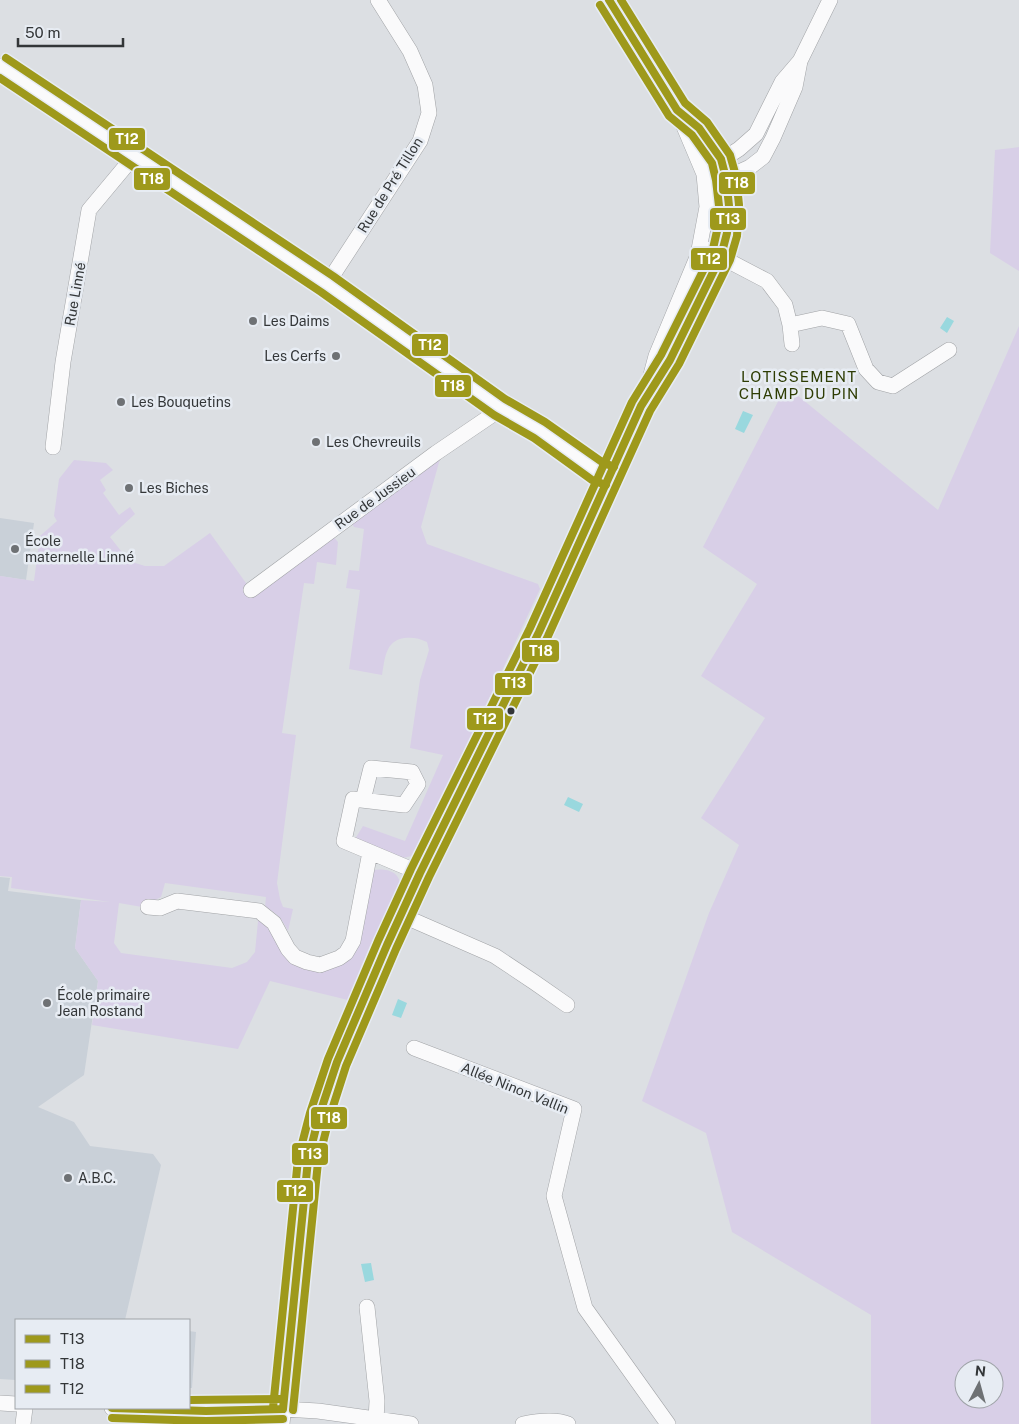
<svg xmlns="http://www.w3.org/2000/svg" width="1019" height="1424" viewBox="0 0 1019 1424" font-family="'Public Sans',sans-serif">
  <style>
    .built { fill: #c9d0d8 }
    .green { fill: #d8cfe7; fill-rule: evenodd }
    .water { fill: #99d8de }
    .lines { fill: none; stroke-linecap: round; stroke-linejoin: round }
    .minor-casing { stroke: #a1a3a6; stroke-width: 16 }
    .minor { stroke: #fafafb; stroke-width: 15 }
    .bus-1-casing { stroke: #e7ecf3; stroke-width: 11 }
    .bus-2-casing { stroke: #e7ecf3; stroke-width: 11 }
    .bus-3-casing { stroke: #e7ecf3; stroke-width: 11 }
    .bus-1 { stroke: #9e991b; stroke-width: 8 }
    .bus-2 { stroke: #9e991b; stroke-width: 8 }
    .bus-3 { stroke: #9e991b; stroke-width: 8 }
    .poi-dot { fill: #6e7174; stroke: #e7ecf3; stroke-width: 2 }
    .bus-dot { fill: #333638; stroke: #e7ecf3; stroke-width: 2 }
    .labels { text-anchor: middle; stroke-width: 5; stroke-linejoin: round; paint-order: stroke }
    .street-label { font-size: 14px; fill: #333638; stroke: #e7ecf3 }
    .poi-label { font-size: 14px; fill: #333638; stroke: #e7ecf3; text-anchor: start }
    .neighbourhood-label { font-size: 15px; letter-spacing: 1px; fill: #2e3d04; stroke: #e7ecf3 }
    .line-badge { stroke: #e7ecf3; stroke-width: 2 }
    .badge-label { font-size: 14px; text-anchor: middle; font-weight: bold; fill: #fff }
  </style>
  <rect width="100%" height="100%" fill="#dcdfe3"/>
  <!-- built -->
  <path class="built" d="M 0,518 L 34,523 L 26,580 L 0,576 Z
    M 0,877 L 10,878 L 8,891 L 81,900 L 75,948 L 98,981 L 84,1075 L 38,1107 L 74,1122 L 90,1146 L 153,1154 L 161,1165 L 125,1320 L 16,1320 L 16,1380 L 0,1379 Z
    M 189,1331 L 196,1332 L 192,1388 L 189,1388 Z"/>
  <!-- green -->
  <path class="green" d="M 1019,147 L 1019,271 L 990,253 L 995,150 Z
    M 1019,326 L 1019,1424 L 871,1424 L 871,1315 L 732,1232 L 706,1133 L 642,1101 L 709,913 L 739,845 L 701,818 L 765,718 L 701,676 L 757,584 L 703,547 L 786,386 L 938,510 ZM 964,1369 L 994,1369 L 994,1399 L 964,1399 Z
    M 443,448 L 421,527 L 427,544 L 538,584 L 540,589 L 416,855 L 398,859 L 355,839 L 363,826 L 405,841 L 443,755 L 410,748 L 420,680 L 429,650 L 427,642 C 419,638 413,637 404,638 C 385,641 385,659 382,675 L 349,669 L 360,590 L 346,588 L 349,570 L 359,571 L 364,529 L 354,527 L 349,518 Z
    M 74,460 L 106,463 L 113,470 L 100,480 L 106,490 L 103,493 L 119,515 L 130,507 L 135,514 L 110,537 L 129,561 L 145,566 L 164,566 L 210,533 L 251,590 L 329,532 L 338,542 L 336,565 L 317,562 L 314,584 L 304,583 L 282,733 L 296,735 L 277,883 L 280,899 L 283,907 L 293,909 L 288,931 C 282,919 277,913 265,907 L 266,897 L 165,883 L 161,897 L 142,907 L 119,903 L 114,943 L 121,953 L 232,968 L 247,962 L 255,952 L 259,911 L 296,957 L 339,958 L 373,870 C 386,868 401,871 400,887 L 348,1000 L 270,981 L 238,1049 L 92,1025 L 98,981 L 75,948 L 81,900 L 110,902 L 11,888 L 12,877 L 0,876 L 0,576 L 34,581 L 40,536 L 57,521 L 54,516 L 59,479 Z"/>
  <!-- water -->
  <path class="water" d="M 947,317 L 954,321 L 947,333 L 940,328 Z
    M 743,411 L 753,415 L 744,433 L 735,429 Z
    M 568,797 L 583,804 L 579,812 L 564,805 Z
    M 398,999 L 407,1003 L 401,1018 L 392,1015 Z
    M 371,1263 L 374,1280 L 365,1282 L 361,1264 Z"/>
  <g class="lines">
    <defs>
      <path id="minor" d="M 609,0 L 677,110 L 704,174 L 707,207 L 698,255 L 656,356 L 648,386
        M 0,66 L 327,284 L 500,407 L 539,430 L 597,471 L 610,476
        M 714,165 L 739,149 L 756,134 L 782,82 L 800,61
        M 717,176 L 726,178 L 750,167 L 763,157 L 773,138 L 795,87 L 800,61 L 830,0
        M 700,246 L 767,281 L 785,305 L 790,325 L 792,344
        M 327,284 L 420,141 L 429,113 L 425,85 L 410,51 L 378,0
        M 790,325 L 822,318 L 848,324 L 866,369 L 878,382 L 893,386 L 949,350
        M 53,447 L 63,362 L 89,210 L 134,156
        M 251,590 L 436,453 L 492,415 L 500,407
        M 363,800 L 371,768 L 412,772 L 418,784 L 404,805 L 353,799 L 344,841 L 420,873
        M 148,907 L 160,908 L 177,901 L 259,911 L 274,923 L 288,949 L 295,957 L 307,962 L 320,965 L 339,958 L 346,953 L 353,941 L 370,852
        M 401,915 L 495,956 L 534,982 L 567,1005
        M 414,1048 L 574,1109 L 554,1196 L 585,1308 L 668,1424
        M 367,1307 L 377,1401 L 376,1420
        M 0,1403 L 16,1404
        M 112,1408 L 206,1411 L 283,1409 L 318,1411 L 411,1424
        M 23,1424 L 25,1408
        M 282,1424 L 308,1160 L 319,1116 L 337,1062 L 387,945 L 420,873 L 539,632 L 641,406 L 670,360 L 721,256 L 727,233 L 729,206 L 726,178 L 721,159 L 699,128 L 677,110
        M 523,1424 C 538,1421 555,1419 568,1424"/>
    </defs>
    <!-- minor casing -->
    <use href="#minor" class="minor-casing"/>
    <!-- minor -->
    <use href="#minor" class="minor"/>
    <defs>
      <path id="bus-1" d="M 112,1408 L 206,1411 L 283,1409
        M 283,1409 L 308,1160 L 319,1116 L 337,1062 L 387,945 L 420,873 L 539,632 L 641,406 L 670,360 L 721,256 L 727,233 L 729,206 L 726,178 L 721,159 L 699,128 L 677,110 L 609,0"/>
      <path id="bus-2" d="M 0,78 L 321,292 L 494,415 L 534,438 L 592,480 L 606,485
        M 293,1410 L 318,1162 L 329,1119 L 346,1066 L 396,949 L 429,877 L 548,636 L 650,411 L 679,364 L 730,260 L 737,236 L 739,205 L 736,176 L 730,155 L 707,122 L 685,103 L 621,0
        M 112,1418 L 206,1421 L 283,1419"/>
      <path id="bus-3" d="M 6,58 L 333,276 L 505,399 L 545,422 L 602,462 L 614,467
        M 189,1400 L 283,1399
        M 273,1408 L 298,1159 L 310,1113 L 328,1059 L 378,941 L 411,869 L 530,628 L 632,402 L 661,355 L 712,253 L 717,231 L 719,206 L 716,180 L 712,163 L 692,135 L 669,116 L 600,5"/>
    </defs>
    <!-- bus-1 casing -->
    <use href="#bus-1" class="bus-1-casing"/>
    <!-- bus-2 casing -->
    <use href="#bus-2" class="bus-2-casing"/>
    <!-- bus-3 casing -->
    <use href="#bus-3" class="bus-3-casing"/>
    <!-- bus-1 -->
    <use href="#bus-1" class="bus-1"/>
    <!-- bus-2 -->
    <use href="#bus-2" class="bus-2"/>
    <!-- bus-3 -->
    <use href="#bus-3" class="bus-3"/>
  </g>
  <!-- markers -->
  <g class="poi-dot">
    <circle cx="253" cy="321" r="5"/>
    <circle cx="336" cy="356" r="5"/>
    <circle cx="121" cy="402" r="5"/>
    <circle cx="316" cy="442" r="5"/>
    <circle cx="129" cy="488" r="5"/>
    <circle cx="15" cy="549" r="5"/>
    <circle cx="47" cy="1003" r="5"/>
    <circle cx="68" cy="1178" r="5"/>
  </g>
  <circle class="bus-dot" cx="511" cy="711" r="4.5"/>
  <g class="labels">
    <!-- street labels -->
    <g class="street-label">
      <text transform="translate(390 185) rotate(-58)" y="5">Rue de Pré Tillon</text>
      <text transform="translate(75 294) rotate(-80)" y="5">Rue Linné</text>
      <text transform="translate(375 498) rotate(-36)" y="5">Rue de Jussieu</text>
      <text transform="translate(515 1088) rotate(22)" y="5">Allée Ninon Vallin</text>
    </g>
    <!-- poi labels -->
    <g class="poi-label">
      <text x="263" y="326">Les Daims</text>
      <text x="326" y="361" text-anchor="end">Les Cerfs</text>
      <text x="131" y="407">Les Bouquetins</text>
      <text x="326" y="447">Les Chevreuils</text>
      <text x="139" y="493">Les Biches</text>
      <text x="25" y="546">École<tspan x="25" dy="16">maternelle Linné</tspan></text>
      <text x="57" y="1000">École primaire<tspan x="57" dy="16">Jean Rostand</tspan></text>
      <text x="78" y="1183">A.B.C.</text>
    </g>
    <!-- neighbourhood labels -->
    <g class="neighbourhood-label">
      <text x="799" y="382">LOTISSEMENT<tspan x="799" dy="17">CHAMP DU PIN</tspan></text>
    </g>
  </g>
  <g class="line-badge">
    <rect x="108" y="127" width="38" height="24" rx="5" fill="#9e991b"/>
    <rect x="133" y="167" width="38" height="24" rx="5" fill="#9e991b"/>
    <rect x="718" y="171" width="38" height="24" rx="5" fill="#9e991b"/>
    <rect x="709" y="207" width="38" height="24" rx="5" fill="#9e991b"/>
    <rect x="690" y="247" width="38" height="24" rx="5" fill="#9e991b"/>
    <rect x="411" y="333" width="38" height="24" rx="5" fill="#9e991b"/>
    <rect x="434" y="374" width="38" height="24" rx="5" fill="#9e991b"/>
    <rect x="521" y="639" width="39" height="24" rx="5" fill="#9e991b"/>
    <rect x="494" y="672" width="39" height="24" rx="5" fill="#9e991b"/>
    <rect x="466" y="707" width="38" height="24" rx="5" fill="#9e991b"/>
    <rect x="310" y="1106" width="38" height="24" rx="5" fill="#9e991b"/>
    <rect x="291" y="1142" width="38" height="24" rx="5" fill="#9e991b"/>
    <rect x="276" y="1179" width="38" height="24" rx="5" fill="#9e991b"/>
  </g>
  <g class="badge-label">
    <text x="127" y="144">T12</text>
    <text x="152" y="184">T18</text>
    <text x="737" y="188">T18</text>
    <text x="728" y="224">T13</text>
    <text x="709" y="264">T12</text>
    <text x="430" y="350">T12</text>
    <text x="453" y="391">T18</text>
    <text x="541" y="656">T18</text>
    <text x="514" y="688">T13</text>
    <text x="485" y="724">T12</text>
    <text x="329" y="1123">T18</text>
    <text x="310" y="1159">T13</text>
    <text x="295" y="1196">T12</text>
  </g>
  <!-- legend -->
  <rect x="15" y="1319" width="175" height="90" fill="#e7ecf3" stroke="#9fa3a8"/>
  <rect x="25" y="1335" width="25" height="8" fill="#9e991b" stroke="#9fa3a8"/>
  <text x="60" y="1344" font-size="15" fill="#333638">T13</text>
  <rect x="25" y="1360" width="25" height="8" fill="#9e991b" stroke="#9fa3a8"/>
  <text x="60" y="1369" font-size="15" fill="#333638">T18</text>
  <rect x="25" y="1385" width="25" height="8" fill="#9e991b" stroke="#9fa3a8"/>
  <text x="60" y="1394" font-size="15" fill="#333638">T12</text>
  <!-- north arrow -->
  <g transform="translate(979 1384) rotate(6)"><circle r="24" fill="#e7ecf3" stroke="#9fa3a8"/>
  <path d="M0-4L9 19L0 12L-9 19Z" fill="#6e7174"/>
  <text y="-8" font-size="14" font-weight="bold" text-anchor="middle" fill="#333638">N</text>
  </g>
  <!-- scale -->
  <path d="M18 38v8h105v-8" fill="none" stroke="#333638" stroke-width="2.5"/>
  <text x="25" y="38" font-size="15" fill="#333638" stroke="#e7ecf3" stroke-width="4" paint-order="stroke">50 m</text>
</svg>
